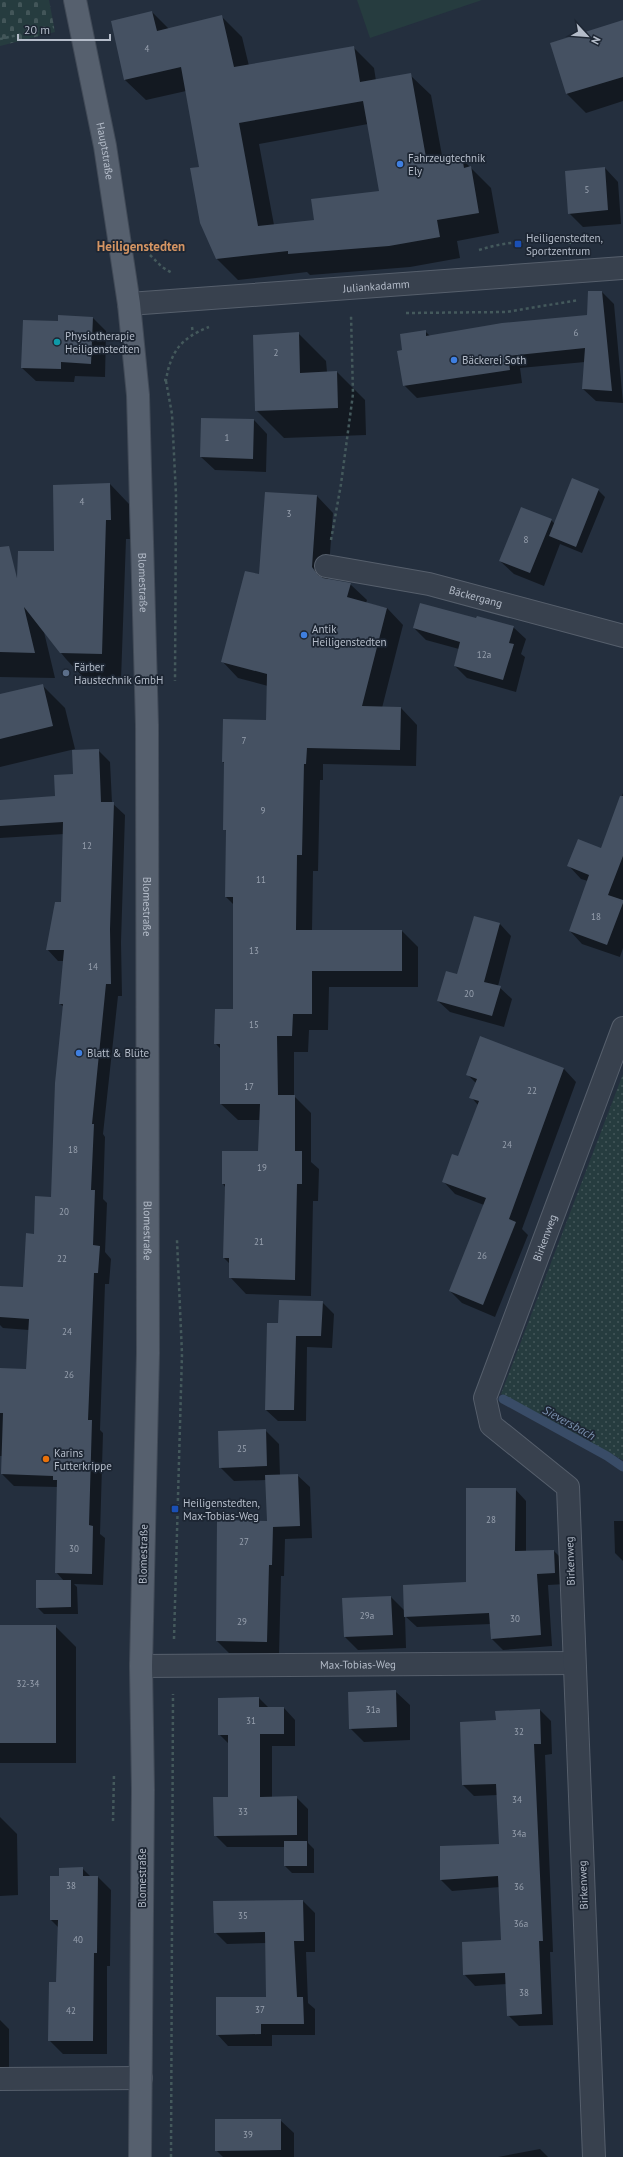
<svg xmlns="http://www.w3.org/2000/svg" width="623" height="2157" viewBox="0 0 623 2157" font-family="'PT Sans',sans-serif">
  <style>
    .green { fill: url(#green-dots) }
    .cemetery { fill: url(#cemetery-stones) }
    .pitch { fill: #263c3f }
    .shadow { fill: #0007; fill-rule: evenodd }
    .lines { fill: none; stroke-linecap: round; stroke-linejoin: round }
    .stream { stroke: #394c67; stroke-width: 9 }
    .building { fill: #455162; fill-rule: evenodd }
    .minor-casing { stroke: #565f6c; stroke-width: 24 }
    .major-casing { stroke: #414a57; stroke-width: 24 }
    .path { stroke: #44595c; stroke-width: 2.5; stroke-dasharray: 3 3; stroke-linecap: butt }
    .minor { stroke: #38414e; stroke-width: 22 }
    .major { stroke: #56606e; stroke-width: 22 }
    .shop-dot { fill: #3f7fe0; stroke: #1d2633; stroke-width: 1.5 }
    .transit-dot { fill: #1a4fb4; stroke: #1d2633; stroke-width: 1.5 }
    .culture-dot { fill: #0f9aa8; stroke: #1d2633; stroke-width: 1.5 }
    .service-dot { fill: #5c6f8a; stroke: #1d2633; stroke-width: 1.5 }
    .food-dot { fill: #e8710a; stroke: #1d2633; stroke-width: 1.5 }
    .labels { text-anchor: middle; stroke-width: 3.5; stroke-linejoin: round; paint-order: stroke }
    .number-label { font-size: 9px; fill: #98a1af }
    .street-label { font-size: 11px; fill: #b4bcc9; stroke: #1d2633 }
    .poi-label { font-size: 11px; fill: #b4bcc9; stroke: #1d2633; text-anchor: start }
    .water-label { font-size: 12px; font-style: italic; fill: #7c92b1; stroke: #1d2633 }
    .quarter-label { font-size: 13px; font-weight: bold; fill: #d59563; stroke: #1d2633 }
  </style>
  <defs>
    <pattern id="green-dots" width="8" height="8" patternUnits="userSpaceOnUse"><rect width="8" height="8" fill="#263c3f"/><path d="M2 2h.1M6 6h.1" fill="none" stroke="#435659" stroke-width="1.8" stroke-linecap="round"/></pattern>
    <pattern id="cemetery-stones" width="16" height="16" patternUnits="userSpaceOnUse"><rect width="16" height="16" fill="#263c3f"/><path d="M2 7V4a2 2 0 0 1 4 0v3zM10 15v-3a2 2 0 0 1 4 0v3z" fill="#435659"/></pattern>
  </defs>
  <rect width="100%" height="100%" fill="#242f3e"/>
  <!-- green -->
  <path class="green" d="M 623,1074 L 623,1460 L 501,1394 Z"/>
  <!-- cemetery -->
  <path class="cemetery" d="M 0,0 L 49,0 L 55,32 L 0,46 Z"/>
  <!-- pitch -->
  <path class="pitch" d="M 357,0 L 482,0 L 370,38 Z"/>
  <!-- shadow -->
  <path class="shadow" d="M 152,12 L 169,29 L 221,16 L 242,37 L 249,66 L 353,47 L 374,68 L 376,81 L 410,75 L 431,95 L 443,161 L 461,158 L 491,188 L 499,233 L 457,241 L 460,258 L 410,267 L 310,275 L 307,272 L 238,280 L 217,259 L 186,91 L 146,100 L 125,80 ZM 368,124 L 380,192 L 315,221 L 274,225 L 259,144 Z
    M 623,21 L 623,101 L 586,113 L 567,94 L 552,43 Z
    M 605,168 L 618,182 L 621,224 L 583,227 L 569,213 Z
    M 602,292 L 614,304 L 623,403 L 596,401 L 583,389 L 585,362 L 520,368 L 522,383 L 417,398 L 404,385 L 403,351 L 425,331 L 430,336 L 588,316 Z
    M 93,318 L 106,331 L 105,377 L 75,376 L 74,382 L 36,381 L 22,368 L 59,322 Z
    M 298,333 L 326,361 L 327,372 L 337,372 L 365,400 L 366,435 L 284,438 L 256,410 Z
    M 254,420 L 267,434 L 266,472 L 215,470 L 201,457 Z
    M 110,484 L 129,504 L 130,539 L 126,539 L 121,680 L 85,679 L 66,659 L 44,632 L 55,678 L 0,677 L 0,591 L 55,552 Z
    M 598,490 L 605,497 L 582,553 L 560,544 L 544,586 L 514,574 L 500,561 L 551,520 L 555,524 Z
    M 317,496 L 333,513 L 328,580 L 350,584 L 367,600 L 366,603 L 387,608 L 403,625 L 382,708 L 401,708 L 417,725 L 416,766 L 323,764 L 323,780 L 320,780 L 318,871 L 313,871 L 312,931 L 402,931 L 418,947 L 418,987 L 329,987 L 328,1030 L 309,1030 L 308,1052 L 294,1052 L 294,1096 L 311,1113 L 311,1162 L 319,1169 L 318,1201 L 313,1201 L 311,1296 L 246,1294 L 230,1277 L 230,1264 L 224,1258 L 225,1187 L 223,1184 L 259,1152 L 260,1120 L 238,1120 L 221,1104 L 221,1049 L 215,1043 L 234,1010 L 234,905 L 226,897 L 227,831 L 224,829 L 225,764 L 223,762 L 267,721 L 268,686 L 238,678 L 222,661 L 260,576 Z
    M 476,619 L 513,627 L 526,639 L 521,654 L 525,657 L 516,692 L 467,678 L 455,666 L 459,649 L 426,640 L 414,628 Z
    M 42,685 L 65,708 L 75,749 L 0,767 L 0,695 Z
    M 98,750 L 110,762 L 112,803 L 125,815 L 121,942 L 122,996 L 118,996 L 103,1134 L 105,1137 L 103,1199 L 107,1203 L 105,1252 L 111,1259 L 109,1284 L 105,1284 L 100,1430 L 103,1433 L 100,1534 L 105,1538 L 103,1585 L 74,1584 L 77,1587 L 78,1614 L 44,1614 L 37,1607 L 64,1581 L 56,1572 L 58,1487 L 14,1486 L 2,1474 L 2,1456 L 0,1456 L 0,1369 L 27,1370 L 29,1330 L 3,1328 L 0,1325 L 0,1287 L 24,1288 L 35,1235 L 52,1198 L 64,1007 L 60,1004 L 64,961 L 58,961 L 47,949 L 62,903 L 64,834 L 0,838 L 0,801 L 56,797 L 74,775 Z
    M 623,793 L 623,948 L 620,957 L 582,944 L 570,931 L 588,881 L 581,879 L 569,866 L 602,849 Z
    M 500,924 L 511,936 L 498,986 L 512,999 L 504,1027 L 450,1012 L 438,1001 Z
    M 481,1038 L 564,1069 L 576,1082 L 522,1229 L 528,1235 L 495,1317 L 462,1303 L 450,1291 L 484,1205 L 455,1194 L 443,1181 L 459,1157 L 478,1105 L 471,1097 L 476,1083 L 467,1074 Z
    M 322,1302 L 334,1314 L 332,1348 L 307,1347 L 306,1421 L 278,1421 L 266,1410 L 279,1324 Z
    M 265,1430 L 279,1444 L 280,1476 L 297,1475 L 310,1487 L 312,1538 L 285,1539 L 284,1576 L 281,1576 L 279,1654 L 229,1653 L 217,1641 L 268,1522 L 266,1480 L 234,1481 L 220,1467 Z
    M 515,1489 L 526,1501 L 526,1552 L 554,1551 L 565,1562 L 566,1584 L 548,1585 L 552,1646 L 503,1650 L 492,1639 L 491,1624 L 417,1627 L 405,1616 L 406,1648 L 358,1650 L 345,1637 L 391,1597 L 405,1611 L 467,1583 Z
    M 614,1521 L 623,1521 L 623,1561 L 615,1553 Z
    M 0,1626 L 55,1626 L 76,1647 L 76,1763 L 0,1763 Z
    M 396,1692 L 410,1705 L 410,1740 L 364,1742 L 350,1728 L 349,1693 Z
    M 259,1698 L 269,1708 L 284,1708 L 295,1720 L 295,1746 L 272,1746 L 272,1798 L 296,1797 L 308,1809 L 308,1843 L 314,1849 L 314,1873 L 292,1873 L 285,1866 L 285,1847 L 227,1847 L 215,1835 L 229,1798 L 229,1744 L 219,1734 Z
    M 540,1710 L 551,1721 L 552,1754 L 545,1755 L 553,1952 L 550,1952 L 553,2025 L 519,2026 L 508,2015 L 507,1984 L 475,1986 L 464,1974 L 502,1941 L 500,1887 L 452,1891 L 441,1880 L 500,1845 L 498,1795 L 474,1796 L 463,1785 L 497,1721 Z
    M 0,1817 L 17,1834 L 18,1895 L 0,1896 Z
    M 82,1868 L 91,1877 L 98,1877 L 111,1890 L 110,1966 L 107,1966 L 107,2054 L 63,2054 L 49,2040 L 57,1983 L 59,1928 L 51,1920 L 60,1877 Z
    M 303,1901 L 315,1913 L 315,1952 L 306,1952 L 308,2003 L 315,2009 L 315,2035 L 272,2035 L 272,2046 L 228,2046 L 217,2034 L 267,1998 L 267,1943 L 227,1944 L 215,1932 Z
    M 0,2020 L 9,2029 L 9,2070 L 0,2070 Z
    M 280,2120 L 294,2133 L 294,2157 L 223,2157 L 216,2150 Z
    M 540,2149 L 548,2157 L 498,2157 Z"/>
  <g class="lines">
    <!-- stream -->
    <path class="stream" d="M 503,1399 L 607,1456 L 623,1467"/>
  </g>
  <!-- building -->
  <path class="building" d="M 152,11 L 157,31 L 222,15 L 234,67 L 354,46 L 360,82 L 411,73 L 427,163 L 462,157 L 464,168 L 471,166 L 479,213 L 437,220 L 440,237 L 389,246 L 288,254 L 288,251 L 216,259 L 200,223 L 190,168 L 199,167 L 181,67 L 124,80 L 111,21 ZM 363,101 L 379,191 L 311,199 L 314,220 L 258,226 L 239,123 Z
    M 623,20 L 623,77 L 566,94 L 550,43 Z
    M 605,167 L 608,210 L 568,214 L 565,171 Z
    M 588,291 L 602,291 L 612,391 L 582,389 L 585,348 L 508,356 L 510,370 L 403,386 L 397,351 L 402,350 L 400,334 L 426,330 L 426,336 L 502,323 L 587,315 Z
    M 58,315 L 93,317 L 91,364 L 61,362 L 61,369 L 21,368 L 23,320 L 58,321 Z
    M 299,332 L 300,373 L 337,371 L 338,408 L 255,411 L 253,335 Z
    M 201,418 L 254,419 L 253,459 L 200,457 Z
    M 572,478 L 599,489 L 576,547 L 549,536 Z
    M 110,483 L 111,520 L 106,520 L 102,654 L 60,653 L 24,607 L 35,653 L 0,652 L 0,547 L 9,546 L 17,578 L 18,551 L 54,551 L 53,485 Z
    M 265,492 L 317,495 L 312,567 L 318,575 L 323,578 L 351,583 L 347,597 L 387,608 L 362,706 L 401,707 L 400,750 L 307,748 L 306,764 L 304,764 L 302,855 L 297,855 L 296,930 L 402,930 L 402,971 L 312,971 L 312,1014 L 293,1014 L 292,1036 L 277,1036 L 278,1095 L 295,1095 L 295,1151 L 302,1151 L 302,1184 L 297,1184 L 295,1280 L 229,1278 L 229,1258 L 223,1258 L 225,1184 L 222,1184 L 222,1151 L 258,1151 L 260,1104 L 220,1104 L 220,1044 L 214,1044 L 215,1009 L 233,1009 L 233,897 L 225,897 L 226,830 L 223,830 L 224,762 L 222,762 L 223,719 L 266,720 L 267,674 L 221,662 L 245,571 L 259,574 Z
    M 521,507 L 552,519 L 530,573 L 499,561 Z
    M 420,603 L 476,618 L 477,616 L 514,626 L 509,643 L 514,644 L 503,680 L 454,666 L 460,642 L 413,628 Z
    M 43,684 L 53,726 L 0,739 L 0,694 Z
    M 99,749 L 101,802 L 114,802 L 110,929 L 111,984 L 106,984 L 92,1124 L 94,1124 L 91,1190 L 95,1190 L 93,1245 L 100,1246 L 98,1273 L 94,1273 L 88,1420 L 92,1420 L 89,1525 L 93,1526 L 92,1574 L 55,1573 L 57,1480 L 53,1480 L 53,1476 L 1,1474 L 3,1413 L 0,1413 L 0,1368 L 26,1369 L 29,1319 L 0,1317 L 0,1286 L 23,1287 L 26,1233 L 34,1234 L 35,1196 L 51,1197 L 55,1083 L 63,1004 L 59,1004 L 64,950 L 46,950 L 55,902 L 61,902 L 63,822 L 0,826 L 0,800 L 55,796 L 54,775 L 73,774 L 72,750 Z
    M 620,796 L 623,796 L 623,856 L 608,895 L 623,900 L 623,903 L 607,945 L 569,931 L 589,875 L 567,866 L 578,839 L 601,848 Z
    M 474,916 L 500,923 L 484,982 L 501,986 L 492,1016 L 437,1001 L 446,971 L 457,974 Z
    M 480,1036 L 564,1068 L 509,1219 L 516,1222 L 483,1305 L 449,1291 L 486,1198 L 442,1182 L 452,1154 L 458,1156 L 479,1101 L 469,1098 L 477,1079 L 466,1075 Z
    M 279,1300 L 323,1301 L 321,1336 L 296,1336 L 294,1410 L 265,1410 L 267,1323 L 278,1323 Z
    M 266,1429 L 267,1466 L 219,1468 L 218,1431 Z
    M 298,1474 L 300,1526 L 273,1527 L 272,1565 L 269,1565 L 267,1642 L 216,1641 L 217,1520 L 267,1521 L 265,1475 Z
    M 466,1488 L 516,1488 L 515,1551 L 554,1550 L 555,1573 L 537,1574 L 541,1635 L 491,1639 L 489,1613 L 404,1617 L 403,1585 L 466,1582 Z
    M 36,1580 L 71,1580 L 71,1607 L 36,1608 Z
    M 391,1596 L 393,1635 L 344,1637 L 342,1598 Z
    M 0,1625 L 56,1625 L 56,1743 L 0,1743 Z
    M 396,1690 L 397,1727 L 349,1729 L 348,1692 Z
    M 259,1697 L 259,1707 L 284,1707 L 284,1734 L 260,1734 L 260,1797 L 297,1796 L 297,1835 L 214,1836 L 213,1797 L 228,1797 L 228,1735 L 218,1735 L 218,1698 Z
    M 540,1709 L 541,1744 L 534,1744 L 543,1941 L 539,1941 L 542,2014 L 507,2016 L 505,1973 L 463,1975 L 462,1942 L 501,1940 L 498,1876 L 440,1880 L 440,1846 L 499,1844 L 496,1784 L 462,1785 L 460,1722 L 496,1720 L 495,1711 Z
    M 284,1841 L 307,1841 L 307,1866 L 284,1866 Z
    M 83,1867 L 83,1876 L 98,1876 L 97,1953 L 94,1953 L 93,2041 L 48,2041 L 49,1982 L 56,1982 L 58,1920 L 50,1920 L 50,1876 L 59,1876 L 59,1868 Z
    M 303,1900 L 304,1941 L 294,1941 L 297,1997 L 303,1997 L 304,2024 L 261,2024 L 261,2034 L 216,2035 L 216,1997 L 266,1997 L 265,1932 L 214,1933 L 213,1901 Z
    M 215,2119 L 281,2119 L 281,2150 L 215,2151 Z"/>
  <g class="lines">
    <defs>
      <g id="minor">
        <path id="s1" d="M 129,304 L 623,268"/>
        <path id="s2" d="M 326,566 L 429,584 L 623,636"/>
        <path id="s3" d="M 141,1666 L 574,1663"/>
        <path d="M 0,2079 L 141,2078"/>
        <path id="s4" d="M 594,2157 L 568,1487 L 491,1425 L 485,1398 L 623,1028"/>
      </g>
      <g id="major">
        <path id="s5" d="M 75,0 L 105,146 L 129,304 L 138,395 L 147,725 L 148,1353 L 141,1666 L 143,1790 L 140,2157"/>
      </g>
    </defs>
    <!-- minor casing -->
    <use href="#minor" class="minor-casing"/>
    <!-- major casing -->
    <use href="#major" class="major-casing"/>
    <!-- path -->
    <path class="path" d="M 0,39 L 54,27
      M 479,250 C 510,240 540,240 573,243
      M 150,255 L 162,267 L 172,273
      M 406,313 L 506,312 L 579,300
      M 192,327 L 193,333
      M 164,380 L 166,380 C 171,351 181,338 209,327
      M 166,381 L 172,414 L 176,495 L 175,681
      M 331,540 L 341,484 L 353,394 L 351,315
      M 174,1639 L 182,1354 L 177,1240
      M 113,1821 L 114,1774
      M 171,2157 L 173,1694"/>
    <!-- minor -->
    <use href="#minor" class="minor"/>
    <!-- major -->
    <use href="#major" class="major"/>
  </g>
  <!-- markers -->
  <g class="shop-dot">
    <circle cx="400" cy="164" r="4"/>
    <circle cx="454" cy="360" r="4"/>
    <circle cx="304" cy="635" r="4"/>
    <circle cx="79" cy="1053" r="4"/>
  </g>
  <g class="transit-dot">
    <rect x="514" y="240" width="8" height="8" rx="2"/>
    <rect x="171" y="1505" width="8" height="8" rx="2"/>
  </g>
  <circle class="culture-dot" cx="57" cy="342" r="4"/>
  <circle class="service-dot" cx="66" cy="673" r="4"/>
  <circle class="food-dot" cx="46" cy="1459" r="4"/>
  <g class="labels">
    <!-- number labels -->
    <g class="number-label">
      <text x="147" y="52">4</text>
      <text x="587" y="193">5</text>
      <text x="576" y="336">6</text>
      <text x="276" y="356">2</text>
      <text x="227" y="441">1</text>
      <text x="82" y="505">4</text>
      <text x="289" y="517">3</text>
      <text x="526" y="543">8</text>
      <text x="484" y="658">12a</text>
      <text x="244" y="744">7</text>
      <text x="263" y="814">9</text>
      <text x="87" y="849">12</text>
      <text x="261" y="883">11</text>
      <text x="596" y="920">18</text>
      <text x="254" y="954">13</text>
      <text x="93" y="970">14</text>
      <text x="469" y="997">20</text>
      <text x="254" y="1028">15</text>
      <text x="249" y="1090">17</text>
      <text x="532" y="1094">22</text>
      <text x="507" y="1148">24</text>
      <text x="73" y="1153">18</text>
      <text x="262" y="1171">19</text>
      <text x="64" y="1215">20</text>
      <text x="259" y="1245">21</text>
      <text x="482" y="1259">26</text>
      <text x="62" y="1262">22</text>
      <text x="67" y="1335">24</text>
      <text x="69" y="1378">26</text>
      <text x="242" y="1452">25</text>
      <text x="491" y="1523">28</text>
      <text x="244" y="1545">27</text>
      <text x="74" y="1552">30</text>
      <text x="367" y="1619">29a</text>
      <text x="515" y="1622">30</text>
      <text x="242" y="1625">29</text>
      <text x="28" y="1687">32-34</text>
      <text x="373" y="1713">31a</text>
      <text x="251" y="1724">31</text>
      <text x="519" y="1735">32</text>
      <text x="517" y="1803">34</text>
      <text x="243" y="1815">33</text>
      <text x="519" y="1837">34a</text>
      <text x="71" y="1889">38</text>
      <text x="519" y="1890">36</text>
      <text x="243" y="1919">35</text>
      <text x="521" y="1927">36a</text>
      <text x="78" y="1943">40</text>
      <text x="524" y="1996">38</text>
      <text x="260" y="2013">37</text>
      <text x="71" y="2014">42</text>
      <text x="248" y="2138">39</text>
    </g>
    <!-- street labels -->
    <g class="street-label">
      <text dy="4" stroke="none"><textPath href="#s5" startOffset="154">Hauptstraße</textPath></text>
      <text dy="4" stroke="none"><textPath href="#s1" startOffset="248">Juliankadamm</textPath></text>
      <text dy="4" stroke="none"><textPath href="#s5" startOffset="588">Blomestraße</textPath></text>
      <text dy="4" stroke="none"><textPath href="#s2" startOffset="153">Bäckergang</textPath></text>
      <text dy="4" stroke="none"><textPath href="#s5" startOffset="912">Blomestraße</textPath></text>
      <text dy="4" stroke="none"><textPath href="#s5" startOffset="1236">Blomestraße</textPath></text>
      <text dy="4" stroke="none"><textPath href="#s4" startOffset="968">Birkenweg</textPath></text>
      <text transform="translate(143 1554) rotate(-89)" y="4">Blomestraße</text>
      <text transform="translate(570 1561) rotate(-92)" y="4">Birkenweg</text>
      <text dy="4" stroke="none"><textPath href="#s3" startOffset="217">Max-Tobias-Weg</textPath></text>
      <text transform="translate(142 1878) rotate(-90)" y="4">Blomestraße</text>
      <text transform="translate(583 1885) rotate(-92)" y="4">Birkenweg</text>
    </g>
    <!-- poi labels -->
    <g class="poi-label">
      <text x="408" y="162">Fahrzeugtechnik<tspan x="408" dy="13">Ely</tspan></text>
      <text x="526" y="242">Heiligenstedten,<tspan x="526" dy="13">Sportzentrum</tspan></text>
      <text x="65" y="340">Physiotherapie<tspan x="65" dy="13">Heiligenstedten</tspan></text>
      <text x="462" y="364">Bäckerei Soth</text>
      <text x="312" y="633">Antik<tspan x="312" dy="13">Heiligenstedten</tspan></text>
      <text x="74" y="671">Färber<tspan x="74" dy="13">Haustechnik GmbH</tspan></text>
      <text x="87" y="1057">Blatt &amp; Blüte</text>
      <text x="54" y="1457">Karins<tspan x="54" dy="13">Futterkrippe</tspan></text>
      <text x="183" y="1507">Heiligenstedten,<tspan x="183" dy="13">Max-Tobias-Weg</tspan></text>
    </g>
    <!-- water labels -->
    <g class="water-label">
      <text transform="translate(569 1423) rotate(29)" y="4">Sieversbach</text>
    </g>
    <!-- quarter labels -->
    <g class="quarter-label">
      <text x="141" y="251">Heiligenstedten</text>
    </g>
  </g>
  <!-- north arrow -->
  <g transform="translate(587 36) rotate(116)" stroke="#1d2633" stroke-width="3" paint-order="stroke">
  <path d="M0-3L7 15L0 10L-7 15Z" fill="#b4bcc9"/>
  <text y="-6" font-size="11" font-weight="bold" text-anchor="middle" fill="#b4bcc9">N</text>
  </g>
  <!-- scale -->
  <path d="M18 34v6h92v-6" fill="none" stroke="#b4bcc9" stroke-width="2"/>
  <text x="24" y="34" font-size="12" fill="#b4bcc9" stroke="#1d2633" stroke-width="3" paint-order="stroke">20 m</text>
</svg>
